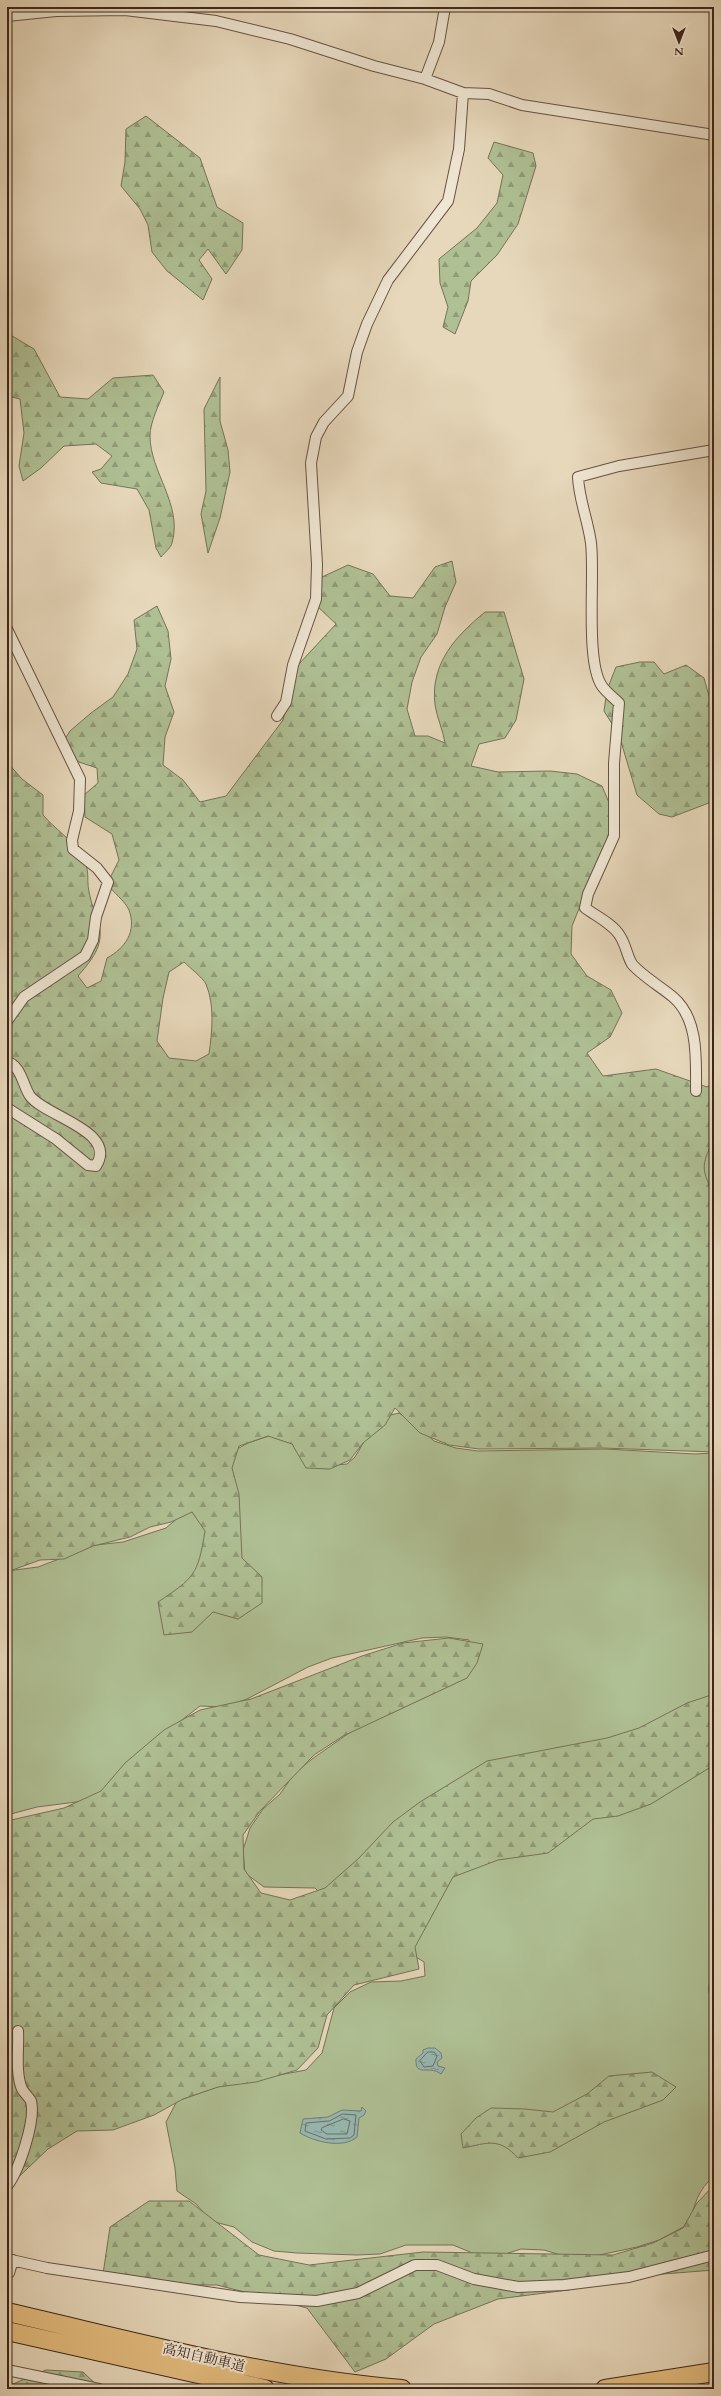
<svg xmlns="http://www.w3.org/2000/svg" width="721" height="2396" viewBox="0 0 721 2396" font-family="Cardo,'Noto Serif JP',serif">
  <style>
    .grass { fill: #afc094; stroke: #767358 }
    .forest { fill: url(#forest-firs); stroke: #767358; fill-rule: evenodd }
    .water { fill: url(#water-ripples); stroke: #737e76 }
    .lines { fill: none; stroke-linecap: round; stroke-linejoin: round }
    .shore { stroke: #6a7067; stroke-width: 1 }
    .minor-casing { stroke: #685243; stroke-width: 12 }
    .motorway-casing { stroke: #3e261b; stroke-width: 20 }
    .minor { stroke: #efe6d3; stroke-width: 10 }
    .motorway { stroke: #e4bc7e; stroke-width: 18 }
    .labels { text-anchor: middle; stroke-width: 4; stroke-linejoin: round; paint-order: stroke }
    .street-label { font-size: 14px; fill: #3e261b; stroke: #efe6d3 }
  </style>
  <defs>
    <pattern id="forest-firs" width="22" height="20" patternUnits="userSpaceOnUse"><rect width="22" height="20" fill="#afc094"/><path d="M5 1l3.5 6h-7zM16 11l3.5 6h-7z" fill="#909c78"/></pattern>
    <pattern id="water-ripples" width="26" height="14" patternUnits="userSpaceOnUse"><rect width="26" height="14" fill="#97b9b3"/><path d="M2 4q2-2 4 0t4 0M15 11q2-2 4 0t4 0" fill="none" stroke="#7d9691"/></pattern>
  </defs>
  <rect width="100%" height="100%" fill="#e7d8bb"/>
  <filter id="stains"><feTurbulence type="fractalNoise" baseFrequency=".005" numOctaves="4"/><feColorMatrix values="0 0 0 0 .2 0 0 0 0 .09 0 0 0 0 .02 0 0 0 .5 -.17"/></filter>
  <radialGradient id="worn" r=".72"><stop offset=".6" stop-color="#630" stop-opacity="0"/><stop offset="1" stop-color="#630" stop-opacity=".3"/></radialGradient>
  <!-- grass -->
  <path class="grass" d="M 714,1132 L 714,1203 C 694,1171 696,1165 714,1132 Z
    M 399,1413 L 418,1426 L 434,1441 L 456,1448 L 478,1451 L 605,1449 L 695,1454 L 714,1453 L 714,2177 C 698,2188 694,2207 689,2224 L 659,2240 L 637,2247 L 590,2257 L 567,2257 L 544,2250 L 521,2249 L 499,2256 L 475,2254 L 453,2245 L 406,2245 L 380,2254 L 357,2255 L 297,2253 L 274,2251 L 252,2242 L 234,2227 L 211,2221 L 196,2204 L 177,2191 L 175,2168 L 166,2122 L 177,2101 L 220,2086 L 306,2070 L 322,2053 L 334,2008 L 350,1992 L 371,1982 L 401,1981 L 425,1976 L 424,1962 L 332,1905 L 315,1888 L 264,1887 L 245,1873 L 243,1850 L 250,1828 L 263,1809 L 280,1794 L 294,1774 L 312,1759 L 369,1719 L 392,1713 L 434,1693 L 467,1664 L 469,1640 L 446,1637 L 422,1638 L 332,1658 L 308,1667 L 247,1699 L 224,1707 L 200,1706 L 173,1727 L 106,1792 L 84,1801 L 37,1807 L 7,1815 L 7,1571 L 38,1567 L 59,1559 L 78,1547 L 123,1542 L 166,1528 L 187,1510 L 228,1454 L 248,1443 L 269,1436 L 291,1441 L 325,1466 L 347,1464 L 355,1457 L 378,1418 Z"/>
  <!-- forest -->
  <path class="forest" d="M 146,116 L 200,158 L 217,207 L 243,223 L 242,250 L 226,274 L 208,249 L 199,260 L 212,279 L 203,300 L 167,271 L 152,252 L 148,225 L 140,209 L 121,186 L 125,162 L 126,129 Z
    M 494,142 L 533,153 L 536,166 L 518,224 L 497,255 L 471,281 L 468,301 L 455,334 L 443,327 L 448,307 L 440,283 L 439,259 L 477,228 L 497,203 L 503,175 L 488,158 Z
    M 7,333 L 34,349 L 60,397 L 88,399 L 113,378 L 153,375 L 164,392 C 159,405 150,422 150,436 C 150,472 183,505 172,543 C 171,548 164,553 161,557 L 156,548 L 149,510 L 137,489 L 101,483 L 92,472 L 101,469 L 112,456 L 96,444 L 64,446 L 41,468 L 23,481 L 19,466 L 24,433 L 20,399 L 7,396 Z
    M 220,377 L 220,421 L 228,450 L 230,472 L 220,518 L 208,553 L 201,514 L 206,491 L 204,409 Z
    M 452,561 L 456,582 L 445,607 L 437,634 L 421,657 L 412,682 L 407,709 L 415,736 L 428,736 L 445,743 C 443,730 437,718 435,705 C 430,663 456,636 485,612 L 504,612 L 524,679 L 516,720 L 505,738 L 479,744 L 471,766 L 498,772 L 550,771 L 577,774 L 602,786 L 612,810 L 608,837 L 572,926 L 571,954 L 587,976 L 611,990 L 622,1013 L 610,1037 L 587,1053 L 603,1076 L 656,1069 L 707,1087 L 714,1083 C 714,1094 717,1129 714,1137 C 703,1165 699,1165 714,1195 L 714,1452 L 602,1448 L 479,1449 L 449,1445 L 420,1433 L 395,1408 L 385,1425 L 363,1443 L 350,1460 L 330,1469 L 306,1468 L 292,1444 L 268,1436 L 239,1446 L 232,1468 L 239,1494 L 242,1558 L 262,1577 L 262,1603 L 238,1619 L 213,1612 L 192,1632 L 164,1635 L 158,1602 C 194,1578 198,1575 205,1531 L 192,1512 L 171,1522 L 150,1527 L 130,1537 L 93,1546 L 64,1559 L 40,1560 L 7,1572 L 7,762 L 22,779 L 43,795 L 43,815 C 55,829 71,839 81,854 C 91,871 86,876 89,892 C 91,905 98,918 100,930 C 102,949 89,963 78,976 L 87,988 L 101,981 L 107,958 C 125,948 137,932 129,910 C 125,901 113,892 107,884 L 119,860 L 112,834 L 85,817 L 84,795 L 98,783 L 97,768 L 79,762 L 59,748 L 70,731 L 91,713 L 113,697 L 128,674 L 137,649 L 134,620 L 157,606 L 168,631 L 171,659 L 165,686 L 174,712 L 165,737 L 163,765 L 183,780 L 200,802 L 226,796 L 283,720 L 298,665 L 336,624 L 315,604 L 322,577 L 348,565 L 373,574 L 390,596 L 413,598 L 435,567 ZM 184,962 C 190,968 202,977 206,984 C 215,1006 212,1032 209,1054 L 196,1061 L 169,1058 L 157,1041 L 163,998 L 169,972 Z
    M 640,662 L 654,662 L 664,674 L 686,665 L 704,678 L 711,703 L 714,703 L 714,801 L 672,817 L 659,814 L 637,795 L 619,735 L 604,711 L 607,690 L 616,667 Z
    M 449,1638 L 483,1644 L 477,1663 L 467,1678 L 343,1736 L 314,1755 L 260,1811 L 243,1835 L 244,1869 L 261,1893 L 290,1900 L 325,1888 L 358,1859 L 393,1822 L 420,1802 L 487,1761 L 607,1738 L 639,1728 L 687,1703 L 714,1694 L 714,1765 L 651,1804 L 618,1816 L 593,1819 L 548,1853 L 498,1860 L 453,1877 L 415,1947 L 419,1969 L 354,1985 L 327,2015 L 318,2048 L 297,2070 L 256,2082 L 218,2087 L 183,2099 L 154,2115 L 113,2130 L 77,2131 L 48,2149 L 7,2188 L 7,1821 L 64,1808 L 101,1791 L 125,1763 L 164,1730 L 200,1710 L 251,1699 L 362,1656 L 403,1643 Z
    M 652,2072 L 676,2087 L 663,2100 L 604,2122 L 550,2152 L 518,2158 C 499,2137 488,2143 463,2148 L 461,2134 L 476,2118 L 491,2108 L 525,2109 L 553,2112 L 587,2094 L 609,2076 Z
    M 714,2185 L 714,2270 L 638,2276 L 568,2290 L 498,2299 L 434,2324 L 386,2359 L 355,2372 L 307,2308 L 217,2285 L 134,2285 L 103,2274 L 110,2227 L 149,2201 L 189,2201 L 259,2255 L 309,2265 L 423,2252 L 613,2255 L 653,2243 L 683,2228 L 697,2203 Z
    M 46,2370 L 83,2372 L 101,2389 L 7,2389 L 7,2380 L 13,2384 Z"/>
  <!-- water -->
  <path class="water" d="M 714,1974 L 714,1997 L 709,1993 C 708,1984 710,1981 714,1974 Z
    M 428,2048 L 435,2048 L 441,2053 L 442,2058 L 437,2062 L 438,2066 L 445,2068 L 441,2074 C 439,2073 437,2071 435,2071 C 426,2068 415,2075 416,2059 L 423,2053 L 423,2050 Z
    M 362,2107 L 366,2111 L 364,2115 L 359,2118 L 357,2137 C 343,2149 315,2142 300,2133 L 303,2119 L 328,2117 L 342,2110 L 361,2111 Z"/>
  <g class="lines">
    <!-- shore -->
    <path class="shore" d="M 428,2052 L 434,2052 L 437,2056 L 433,2066 L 424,2067 L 420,2061 Z
      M 343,2114 L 356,2115 L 354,2135 L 350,2138 L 326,2139 L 305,2131 L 306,2123 L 329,2121 Z
      M 344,2119 L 350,2121 L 347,2134 L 327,2134 L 321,2130 L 322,2128 Z"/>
    <defs>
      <path id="minor" d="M 7,16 L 56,11 L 125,10 L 216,21 L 290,39 L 374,66 L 425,79 L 463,93 L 489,94 L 522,105 L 714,135
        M 425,79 L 439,42 L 445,7
        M 7,629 L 80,779 L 79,811 L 72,840 L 73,849 L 97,868 L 108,882 L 96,917 L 93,940 L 85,956 L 24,997 L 7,1021
        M 277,716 L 286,702 L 293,665 L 316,599 L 317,564 L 311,463 L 316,437 L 324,422 L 348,396 L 357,352 L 367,324 L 388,280 L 448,201 L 459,149 L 463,93
        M 7,1062 C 21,1065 23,1086 30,1096 C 46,1117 118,1131 96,1166 L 88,1165 L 56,1139 L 7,1108
        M 696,1091 C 696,1060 699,1019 673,997 C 661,987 641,975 632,964 C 627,956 626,945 620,936 C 613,924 596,916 585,908 L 588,894 L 614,836 L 614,763 L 619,703 C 614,698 606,692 602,686 C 585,662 595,575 591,543 C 588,520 579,500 578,477 L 619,466 L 714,450
        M 7,2186 C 19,2171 36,2120 31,2101 C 29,2097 24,2093 22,2089 C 15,2073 19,2048 18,2031
        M 7,2259 L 47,2268 L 240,2297 L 317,2301 L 358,2293 L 415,2265 L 437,2265 L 474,2279 L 518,2287 L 564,2285 L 629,2277 L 714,2255
        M 9,2273 L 13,2260
        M 7,2370 L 99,2389"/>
      <path id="motorway" d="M 7,2312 C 138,2342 268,2378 402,2389
        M 7,2331 L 265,2389
        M 605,2389 L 714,2372"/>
    </defs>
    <!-- minor casing -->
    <use href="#minor" class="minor-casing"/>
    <!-- motorway casing -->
    <use href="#motorway" class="motorway-casing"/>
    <!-- minor -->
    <use href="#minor" class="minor"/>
    <!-- motorway -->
    <use href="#motorway" class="motorway"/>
  </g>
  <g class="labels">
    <!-- street labels -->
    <g class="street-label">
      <text transform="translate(204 2357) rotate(13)" y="5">高知自動車道</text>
    </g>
  </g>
  <!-- margin -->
  <rect width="721" height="2396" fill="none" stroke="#e7d8bb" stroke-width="24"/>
  <rect x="8" y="8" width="705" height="2380" fill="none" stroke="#3e261b" stroke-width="2"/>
  <rect x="12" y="12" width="697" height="2372" fill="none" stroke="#3e261b"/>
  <!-- north arrow -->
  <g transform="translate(679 42) rotate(180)" stroke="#efe6d3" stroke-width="3" paint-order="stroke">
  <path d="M0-3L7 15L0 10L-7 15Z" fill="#3e261b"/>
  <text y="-6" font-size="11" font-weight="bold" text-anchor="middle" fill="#3e261b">N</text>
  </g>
  <rect width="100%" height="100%" filter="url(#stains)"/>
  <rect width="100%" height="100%" fill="url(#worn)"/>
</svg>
